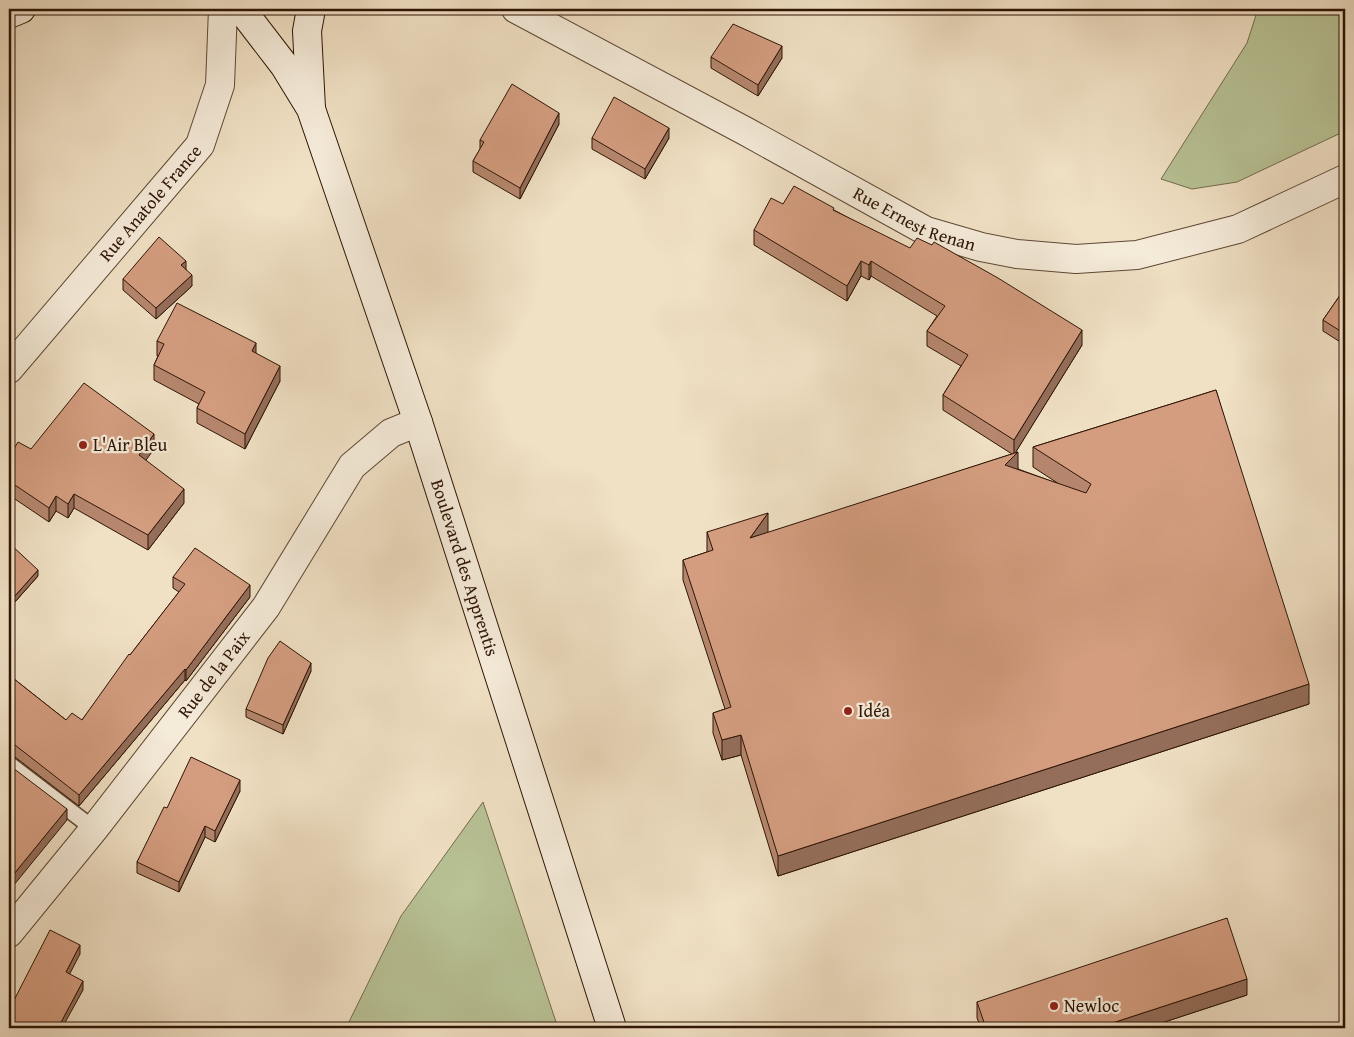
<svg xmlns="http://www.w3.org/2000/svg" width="1354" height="1037" viewBox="0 0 1354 1037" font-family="'Gentium Book Plus',serif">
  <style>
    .green { fill: #b8c295; stroke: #736c4d }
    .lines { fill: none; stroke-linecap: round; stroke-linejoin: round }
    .service-casing { stroke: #5e4835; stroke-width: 18 }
    .minor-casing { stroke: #5e4835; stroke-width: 30 }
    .secondary-casing { stroke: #2e1505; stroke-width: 30 }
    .service { stroke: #f5ebd9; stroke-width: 15 }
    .minor { stroke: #f5ebd9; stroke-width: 28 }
    .secondary { stroke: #f5ebd9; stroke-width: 28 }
    .wall { fill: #b6876e; stroke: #2e1505 }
    .shaded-wall { fill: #946e5a; stroke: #2e1505 }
    .building { fill: #d49d80; stroke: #2e1505 }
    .poi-dot { fill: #8f2418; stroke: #f5ebd9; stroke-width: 2 }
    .labels { text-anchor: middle; stroke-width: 4.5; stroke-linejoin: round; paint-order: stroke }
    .street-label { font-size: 18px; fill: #2e1505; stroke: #f5ebd9 }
    .poi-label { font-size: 18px; fill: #2e1505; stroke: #f5ebd9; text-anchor: start }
  </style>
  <rect width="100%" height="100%" fill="#f0e0c4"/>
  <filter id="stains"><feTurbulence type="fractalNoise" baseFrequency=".004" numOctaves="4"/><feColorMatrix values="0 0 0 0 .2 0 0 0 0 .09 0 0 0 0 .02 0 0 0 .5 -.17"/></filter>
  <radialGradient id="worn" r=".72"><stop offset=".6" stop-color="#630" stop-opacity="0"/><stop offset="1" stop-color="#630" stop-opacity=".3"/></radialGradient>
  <!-- green -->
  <path class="green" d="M 1258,9 L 1345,9 L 1345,131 L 1237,182 L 1192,189 L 1161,179 L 1247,43 Z
    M 483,802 L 558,1028 L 346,1028 L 401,916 Z"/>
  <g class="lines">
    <defs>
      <path id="service" d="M 9,764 L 94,829"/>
      <g id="minor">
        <path id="s1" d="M 516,9 L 747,132 L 926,231 L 981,247 L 1017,254 L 1076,259 L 1137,255 L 1238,229 L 1345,179"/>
        <path id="s2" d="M 9,369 L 200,145 L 220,85 L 223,9"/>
        <path id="s3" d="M 9,933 L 94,829 L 266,607 L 352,466 L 391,433 L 418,422"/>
      </g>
      <g id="secondary">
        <path id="s4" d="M 241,9 L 284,65 L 311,109 L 418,422 L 612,1028"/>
        <path d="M 311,9 L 307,31 L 311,108"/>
        <path d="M 9,14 L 21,9"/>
      </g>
    </defs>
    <!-- service casing -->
    <use href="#service" class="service-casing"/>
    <!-- minor casing -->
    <use href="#minor" class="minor-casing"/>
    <!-- secondary casing -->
    <use href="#secondary" class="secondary-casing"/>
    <!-- service -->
    <use href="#service" class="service"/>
    <!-- minor -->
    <use href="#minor" class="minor"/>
    <!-- secondary -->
    <use href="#secondary" class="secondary"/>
  </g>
  <!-- wall -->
  <path class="wall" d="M 883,9 L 891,9 L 889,12 Z
    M 711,57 L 782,58 L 758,96 L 711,68 Z
    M 559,124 L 520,199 L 473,172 L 473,161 L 480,149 L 480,140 Z
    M 592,138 L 669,138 L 645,179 L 592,149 Z
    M 783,204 L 834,210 L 1082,345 L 1015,453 L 1018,469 L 1059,484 L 1033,467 L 1033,447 L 1216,390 L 1309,704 L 778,876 L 741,755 L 722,760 L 713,733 L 713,713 L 725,709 L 683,580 L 683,560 L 707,552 L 707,532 L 768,533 L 1012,454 L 943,410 L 943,395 L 961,366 L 927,346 L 927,331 L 937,316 L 871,276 L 869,280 L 861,276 L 847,301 L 754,245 L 754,230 Z
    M 186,269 L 192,286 L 156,319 L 123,290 L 123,279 Z
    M 1345,288 L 1345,345 L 1323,331 L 1323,320 Z
    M 157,341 L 256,353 L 280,381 L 245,449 L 197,423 L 197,408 L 199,404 L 154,380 L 154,365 L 158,356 L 157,356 Z
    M 31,449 L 154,449 L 145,460 L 184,503 L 148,550 L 74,508 L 68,518 L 56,511 L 49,522 L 9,495 L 9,457 Z
    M 9,543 L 38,576 L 14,603 L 9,598 Z
    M 173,577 L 250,597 L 186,681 L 185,680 L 79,806 L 15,757 L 10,755 L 9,755 L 9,675 L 66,720 L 82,720 L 130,655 L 179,592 L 173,588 Z
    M 311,671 L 283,734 L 246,717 L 246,709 Z
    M 240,791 L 215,842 L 205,837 L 179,892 L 137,873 L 137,862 L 167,808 Z
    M 1247,995 L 1146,1028 L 981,1028 L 977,1018 L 977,1002 Z"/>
  <!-- shaded-wall -->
  <path class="shaded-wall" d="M 782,46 L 782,58 L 758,96 L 758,85 Z
    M 559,113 L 559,124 L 520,199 L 520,188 Z
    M 669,128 L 669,138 L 645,179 L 645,169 Z
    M 186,261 L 186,272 L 181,265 Z
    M 861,261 L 861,276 L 847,301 L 847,286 Z
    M 871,261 L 871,276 L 869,280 L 869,265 Z
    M 192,275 L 192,286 L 156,319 L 156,308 Z
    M 1082,330 L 1082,345 L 1014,455 L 1014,440 Z
    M 256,343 L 256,358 L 252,351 Z
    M 280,366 L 280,381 L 245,449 L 245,434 Z
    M 154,434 L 154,449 L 139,470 L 139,455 Z
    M 1018,452 L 1018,472 L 1005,465 Z
    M 184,489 L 184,503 L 148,550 L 148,535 Z
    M 74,494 L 74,508 L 68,518 L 68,504 Z
    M 56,496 L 56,511 L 49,522 L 49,508 Z
    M 768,513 L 768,533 L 750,538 Z
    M 38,570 L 38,576 L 14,603 L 14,597 Z
    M 250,585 L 250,597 L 186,681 L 186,670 Z
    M 311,663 L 311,671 L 283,734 L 283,725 Z
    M 185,669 L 185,680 L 79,806 L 79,795 Z
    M 1309,684 L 1309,704 L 778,876 L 778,856 Z
    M 741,735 L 741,755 L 722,760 L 722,740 Z
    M 9,744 L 10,744 L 10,755 L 9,755 Z
    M 240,780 L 240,791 L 215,842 L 215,831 Z
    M 67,809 L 67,820 L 9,891 L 9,880 Z
    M 205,826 L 205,837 L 179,892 L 179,882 Z
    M 80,945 L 80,954 L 66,981 L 66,972 Z
    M 1247,979 L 1247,995 L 1146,1028 L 1097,1028 Z
    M 83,981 L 83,990 L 62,1028 L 58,1028 Z"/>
  <!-- building -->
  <path class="building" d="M 733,24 L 782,46 L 758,85 L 711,57 Z
    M 512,84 L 559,113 L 520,188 L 473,161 L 484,142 L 480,140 Z
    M 614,97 L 669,128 L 645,169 L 592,138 Z
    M 794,186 L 834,208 L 833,210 L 910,248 L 917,238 L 932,245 L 934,242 L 998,278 L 1082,330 L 1014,440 L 943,395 L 968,355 L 927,331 L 945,306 L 871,261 L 869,265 L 861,261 L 847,286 L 754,230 L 771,198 L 783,204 Z
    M 159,237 L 186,261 L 181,265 L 192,275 L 156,308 L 123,279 Z
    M 1345,288 L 1345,334 L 1323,320 Z
    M 177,303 L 256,343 L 252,351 L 280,366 L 245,434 L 197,408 L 205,392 L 154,365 L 164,344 L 157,341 Z
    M 84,383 L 154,434 L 139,455 L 184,489 L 148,535 L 74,494 L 68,504 L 56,496 L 49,508 L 9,481 L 9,457 L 18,442 L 31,449 Z
    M 1216,390 L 1309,684 L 778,856 L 741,735 L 722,740 L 713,713 L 731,707 L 683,560 L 713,550 L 707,532 L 768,513 L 750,538 L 1018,452 L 1005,465 L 1086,493 L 1091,484 L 1033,447 Z
    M 9,543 L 38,570 L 14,597 L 9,593 Z
    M 195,548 L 250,585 L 186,670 L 185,669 L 79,795 L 15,745 L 10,744 L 9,744 L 9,675 L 66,720 L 72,713 L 82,720 L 129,654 L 130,655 L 185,584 L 173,577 Z
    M 280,641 L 311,663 L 283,725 L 246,709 L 268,658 Z
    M 191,757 L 240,780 L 215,831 L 205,826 L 179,882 L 137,862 L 164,807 L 167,808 Z
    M 9,765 L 67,809 L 9,880 Z
    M 1227,918 L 1247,979 L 1097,1028 L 986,1028 L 977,1002 Z
    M 50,930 L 80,945 L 66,972 L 83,981 L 58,1028 L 11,1028 L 9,1027 L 9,1010 Z"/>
  <!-- markers -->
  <g class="poi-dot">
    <circle cx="83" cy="445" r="5"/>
    <circle cx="848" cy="711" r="5"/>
    <circle cx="1054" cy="1006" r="5"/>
  </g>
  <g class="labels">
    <!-- street labels -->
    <g class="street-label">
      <text dy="6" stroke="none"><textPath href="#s2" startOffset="218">Rue Anatole France</textPath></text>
      <text dy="6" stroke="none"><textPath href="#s1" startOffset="451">Rue Ernest Renan</textPath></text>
      <text dy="6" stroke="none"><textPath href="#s4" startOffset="606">Boulevard des Apprentis</textPath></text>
      <text dy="6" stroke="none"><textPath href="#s3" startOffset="330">Rue de la Paix</textPath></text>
    </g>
    <!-- poi labels -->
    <g class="poi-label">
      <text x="93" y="451">L'Air Bleu</text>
      <text x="858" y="717">Idéa</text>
      <text x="1064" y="1012">Newloc</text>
    </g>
  </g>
  <!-- margin -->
  <rect width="1354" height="1037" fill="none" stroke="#f0e0c4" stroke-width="30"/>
  <rect x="10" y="10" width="1334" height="1017" fill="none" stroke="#2e1505" stroke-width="2.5"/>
  <rect x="15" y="15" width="1324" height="1007" fill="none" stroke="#2e1505"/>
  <rect width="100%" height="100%" filter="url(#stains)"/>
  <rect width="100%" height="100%" fill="url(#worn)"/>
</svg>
